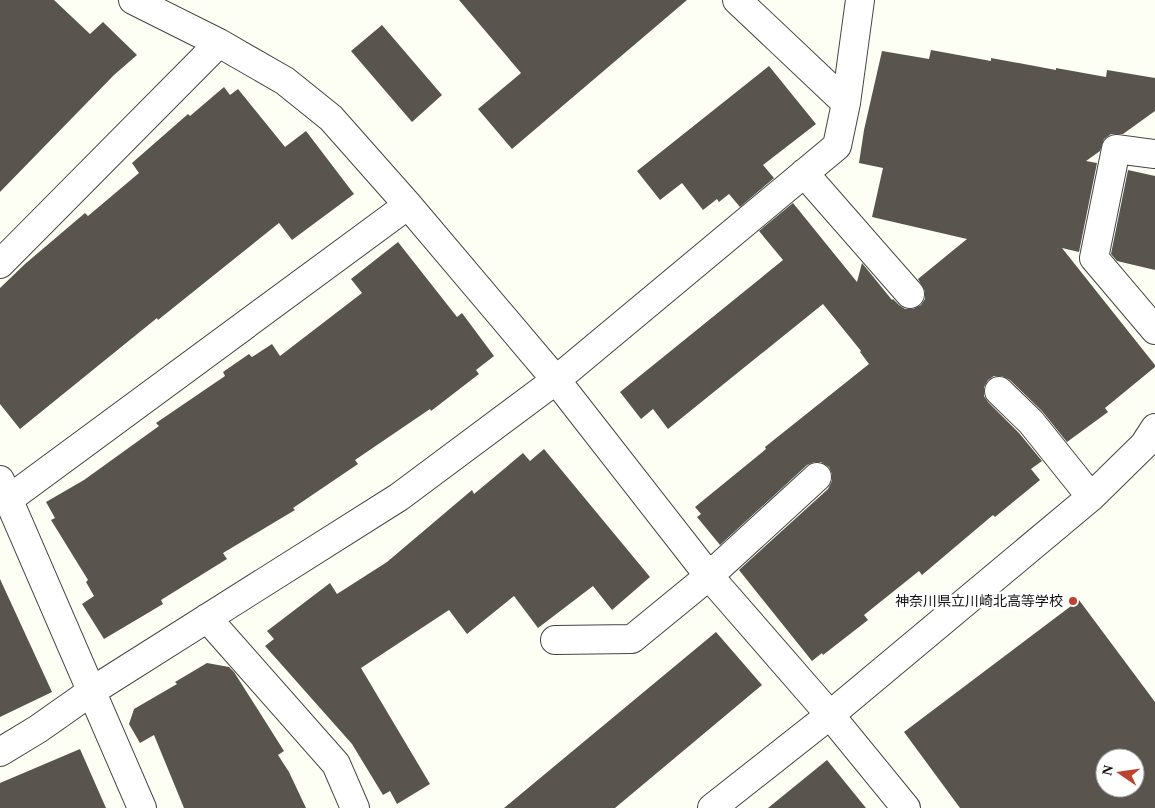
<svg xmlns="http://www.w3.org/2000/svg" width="1155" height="808" viewBox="0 0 1155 808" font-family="'Times New Roman','Noto Sans JP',serif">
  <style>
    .building { fill: #59544d; fill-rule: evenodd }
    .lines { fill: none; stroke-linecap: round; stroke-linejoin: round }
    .minor-casing { stroke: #444; stroke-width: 30 }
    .minor { stroke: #fff; stroke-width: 28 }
    .poi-dot { fill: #bc432d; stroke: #fff; stroke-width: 2 }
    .labels { text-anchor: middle; stroke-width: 5; stroke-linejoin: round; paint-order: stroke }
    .poi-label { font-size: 14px; fill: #111; stroke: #fff; text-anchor: end }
  </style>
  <rect width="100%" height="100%" fill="#fefff4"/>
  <!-- building -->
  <path class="building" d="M 0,0 L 54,0 L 90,34 L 103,22 L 137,55 L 114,75 L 0,192 Z
    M 459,0 L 687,0 L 512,149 L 478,109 L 521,73 Z
    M 382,25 L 442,95 L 412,122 L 351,51 Z
    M 931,50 L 991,61 L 991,58 L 1056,70 L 1056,68 L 1106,77 L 1107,70 L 1155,78 L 1155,111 L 1123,134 L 1111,134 L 1104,139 L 1100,151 L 1086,161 L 1097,163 L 1079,252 L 1062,248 L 1155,365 L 1155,367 L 1105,408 L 1108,412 L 1067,442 L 1042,411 L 1010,380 L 1002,376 L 994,376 L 988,380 L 984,387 L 984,396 L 988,402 L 1019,433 L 1042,461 L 1031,469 L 1040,480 L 995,517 L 993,515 L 922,575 L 919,571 L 864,615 L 868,620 L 823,655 L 822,653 L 812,661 L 739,570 L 828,489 L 832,481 L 832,474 L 829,467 L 821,462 L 814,462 L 807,465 L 720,545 L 697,517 L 701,514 L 695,507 L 766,449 L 765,447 L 869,364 L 860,352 L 861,351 L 823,304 L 668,429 L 653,409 L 641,419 L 620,392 L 783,260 L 759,231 L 793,203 L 857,282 L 862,263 L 892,300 L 893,299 L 899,305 L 905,309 L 913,309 L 921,305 L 925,299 L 925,291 L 918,279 L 967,239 L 872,217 L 883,168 L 859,163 L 864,130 L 882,51 L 929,59 Z
    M 769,66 L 816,124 L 763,165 L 774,178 L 740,207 L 729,194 L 719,202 L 717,199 L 703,210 L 682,183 L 660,200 L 637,171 Z
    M 224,87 L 230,95 L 238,89 L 285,147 L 306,131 L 354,194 L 292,240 L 279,223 L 158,320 L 157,318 L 20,429 L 0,404 L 0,288 L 25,264 L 85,213 L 88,216 L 139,173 L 132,163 L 188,114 L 190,116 Z
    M 1128,170 L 1155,176 L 1155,270 L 1117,261 L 1111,254 Z
    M 398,242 L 457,317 L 462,313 L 494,356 L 476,370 L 479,374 L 431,411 L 430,409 L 355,460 L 358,464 L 293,508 L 295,510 L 223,553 L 227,559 L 161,600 L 163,604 L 104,639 L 82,604 L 94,596 L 86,582 L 88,580 L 51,520 L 55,518 L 46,502 L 84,480 L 159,426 L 156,423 L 225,376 L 223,372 L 249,354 L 252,357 L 272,344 L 280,356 L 362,293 L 351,279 Z
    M 544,449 L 650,577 L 612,610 L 593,586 L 538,628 L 514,596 L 467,634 L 449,610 L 361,668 L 430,784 L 397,804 L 390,791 L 383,795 L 352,744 L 265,646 L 274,639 L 267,631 L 330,583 L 337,594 L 387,562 L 472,490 L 474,494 L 523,453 L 530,461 Z
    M 0,579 L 52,692 L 0,717 Z
    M 1079,600 L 1155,702 L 1155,808 L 960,808 L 904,732 ZM 1105,758 L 1135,758 L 1135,788 L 1105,788 Z
    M 716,632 L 762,685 L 615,808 L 504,808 Z
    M 207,663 L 229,667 L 234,672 L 284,751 L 278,755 L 289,772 L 306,808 L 184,808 L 154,735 L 140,743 L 129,724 L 134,709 L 177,684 L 175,682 Z
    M 80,749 L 106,808 L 0,808 L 0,783 Z
    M 827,760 L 866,808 L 768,808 Z"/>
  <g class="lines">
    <defs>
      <path id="minor" d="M 133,0 L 219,43 L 285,81 L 331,118 L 408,205 L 556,380 L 709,576 L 830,715 L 906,808
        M 737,0 L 846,103
        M 1155,154 L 1116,149 L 1094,258 L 1155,330
        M 804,173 L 910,294
        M 0,264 L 219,43
        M 999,391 L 1031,422 L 1091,497
        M 0,480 L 142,808
        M 9,499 L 408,205
        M 207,618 L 336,764 L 355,808
        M 555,640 L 632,639 L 709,576 L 817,477
        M 0,752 L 38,729 L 92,691 L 399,497 L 556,380 L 837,146 L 846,103 L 860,0
        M 712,808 L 830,715 L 1091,497 L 1144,445 L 1155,428"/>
    </defs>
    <!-- minor casing -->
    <use href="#minor" class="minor-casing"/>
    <!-- minor -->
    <use href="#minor" class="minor"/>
  </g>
  <!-- markers -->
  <circle class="poi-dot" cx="1073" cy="601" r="5"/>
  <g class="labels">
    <!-- poi labels -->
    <g class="poi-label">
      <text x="1063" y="606">神奈川県立川崎北高等学校</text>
    </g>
  </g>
  <!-- north arrow -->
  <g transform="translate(1120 773) rotate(283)"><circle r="24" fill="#ffffff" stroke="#a0a0a0"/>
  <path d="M0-4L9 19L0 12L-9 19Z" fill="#bc432d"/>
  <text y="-8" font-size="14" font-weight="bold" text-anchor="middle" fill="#111111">N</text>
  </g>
</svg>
